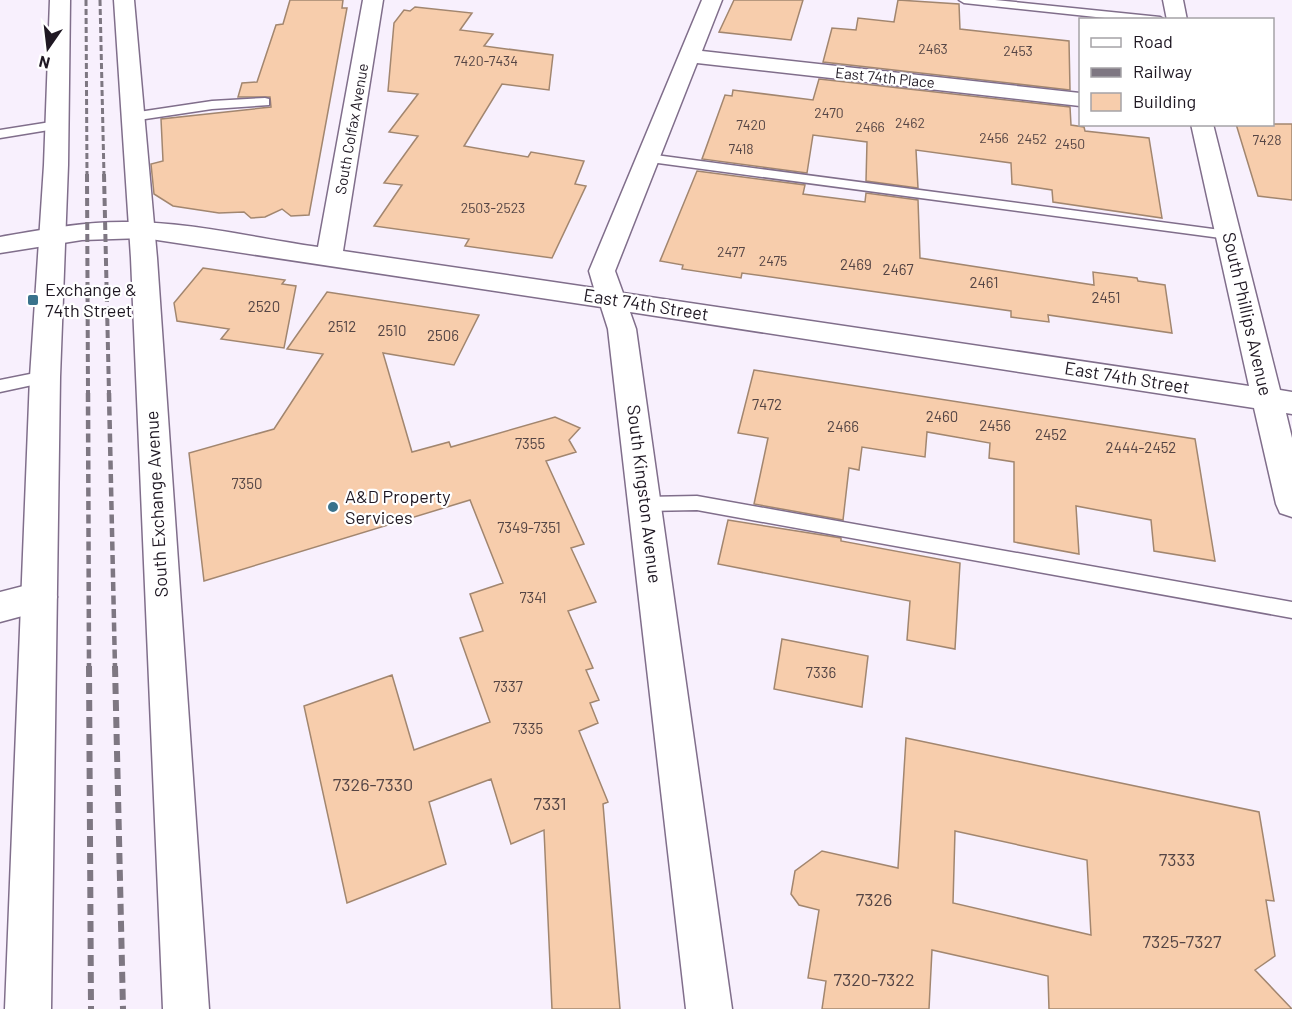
<svg xmlns="http://www.w3.org/2000/svg" width="1292" height="1009" viewBox="0 0 1292 1009" font-family="Barlow,sans-serif">
  <style>
    .building { fill: #f7cdac; stroke: #a2866f; stroke-width: 1.5; fill-rule: evenodd }
    .lines { fill: none; stroke-linecap: round; stroke-linejoin: round }
    .service-casing { stroke: #806e8b; stroke-width: 3 }
    .minor-casing { stroke: #806e8b; stroke-width: 3 }
    .secondary-casing { stroke: #806e8b; stroke-width: 3 }
    .service { fill: #fff; fill-rule: evenodd }
    .minor { fill: #fff; fill-rule: evenodd }
    .secondary { fill: #fff; fill-rule: evenodd }
    .rail-far3 { stroke: #7e7782; stroke-width: 3; stroke-dasharray: 6 3; stroke-linecap: butt }
    .rail-far2 { stroke: #7e7782; stroke-width: 4; stroke-dasharray: 8 4; stroke-linecap: butt }
    .rail-far1 { stroke: #7e7782; stroke-width: 4.5; stroke-dasharray: 9 4.5; stroke-linecap: butt }
    .rail { stroke: #7e7782; stroke-width: 6; stroke-dasharray: 11 6; stroke-linecap: butt }
    .poi-dot { fill: #39728c; stroke: #fff; stroke-width: 2 }
    .labels { text-anchor: middle; stroke-width: 4.5; stroke-linejoin: round; paint-order: stroke }
    .far-number-label { font-size: 14px; fill: #554545 }
    .far-street-label { font-size: 15px; fill: #1f1823; stroke: #fff }
    .number-label { font-size: 15px; fill: #554545 }
    .poi-label { font-size: 18px; fill: #1f1823; stroke: #fff; text-anchor: start }
    .street-label { font-size: 18px; fill: #1f1823; stroke: #fff }
    .near-number-label { font-size: 18px; fill: #554545 }
  </style>
  <rect width="100%" height="100%" fill="#f8f0fd"/>
  <!-- building -->
  <path class="building" d="M 290,0 L 343,0 L 342,8 L 347,8 L 309,215 L 291,216 L 282,209 L 265,217 L 251,218 L 244,212 L 219,213 L 173,206 L 154,194 L 151,164 L 163,161 L 161,119 L 271,107 L 270,97 L 238,97 L 242,83 L 257,82 L 276,25 L 283,24 Z
    M 734,0 L 803,0 L 791,40 L 719,32 Z
    M 898,0 L 959,4 L 960,29 L 1069,41 L 1070,90 L 823,62 L 832,28 L 856,30 L 858,18 L 894,22 Z
    M 415,7 L 472,13 L 460,30 L 493,34 L 484,46 L 553,55 L 549,90 L 502,84 L 464,146 L 528,157 L 531,152 L 584,161 L 575,184 L 586,186 L 552,258 L 465,246 L 469,239 L 374,226 L 402,185 L 384,183 L 418,136 L 389,132 L 418,94 L 388,91 L 394,23 L 404,10 L 410,11 Z
    M 819,79 L 1070,107 L 1071,125 L 1084,127 L 1085,131 L 1149,138 L 1162,218 L 1053,202 L 1052,190 L 1012,184 L 1011,163 L 916,150 L 918,188 L 866,181 L 867,142 L 813,135 L 807,173 L 702,159 L 725,95 L 732,96 L 733,90 L 813,100 Z
    M 1236,124 L 1292,124 L 1292,200 L 1258,196 Z
    M 697,171 L 805,185 L 803,194 L 865,202 L 866,193 L 918,200 L 920,258 L 1094,285 L 1093,272 L 1137,278 L 1138,281 L 1165,285 L 1172,333 L 1048,315 L 1049,322 L 1011,317 L 1011,311 L 742,273 L 741,278 L 682,269 L 683,265 L 660,261 Z
    M 203,268 L 285,280 L 282,284 L 296,286 L 284,348 L 221,339 L 229,329 L 177,321 L 174,303 Z
    M 327,292 L 479,315 L 454,365 L 383,353 L 412,452 L 449,442 L 451,447 L 555,417 L 580,428 L 569,440 L 576,452 L 546,461 L 584,544 L 571,548 L 596,602 L 568,611 L 593,668 L 586,670 L 599,700 L 590,703 L 598,723 L 579,731 L 608,802 L 603,804 L 620,1009 L 552,1009 L 544,830 L 511,844 L 491,779 L 429,802 L 446,864 L 347,903 L 304,706 L 392,675 L 414,750 L 490,722 L 460,638 L 483,631 L 470,594 L 503,583 L 470,500 L 204,581 L 189,453 L 274,429 L 323,354 L 287,349 Z
    M 754,370 L 1195,439 L 1215,561 L 1154,551 L 1151,520 L 1076,506 L 1079,554 L 1014,542 L 1014,462 L 989,458 L 990,443 L 927,432 L 925,457 L 862,447 L 859,470 L 849,468 L 843,520 L 754,504 L 768,438 L 738,433 Z
    M 728,520 L 841,538 L 841,541 L 960,563 L 955,649 L 907,640 L 910,601 L 718,564 Z
    M 782,639 L 868,656 L 862,707 L 774,689 Z
    M 906,738 L 1259,812 L 1274,901 L 1266,900 L 1275,956 L 1255,970 L 1292,1009 L 1049,1009 L 1048,976 L 932,950 L 929,1009 L 822,1009 L 826,981 L 808,978 L 819,910 L 799,905 L 791,894 L 795,871 L 822,851 L 898,868 ZM 955,831 L 1087,860 L 1091,935 L 953,903 Z"/>
  <g class="lines">
    <defs>
      <path id="service" d="M 959,0 L 995,0 L 1160,17 L 1165,20 L 1124,20 L 964,3 Z
        M 265,98 L 269,99 L 269,105 L 212,109 L 132,121 L 126,117 L 132,113 L 212,101 Z
        M 57,121 L 63,125 L 61,128 L 0,138 L 0,130 Z
        M 648,154 L 1228,231 L 1235,235 L 1228,239 L 643,161 L 642,158 Z
        M 45,371 L 51,373 L 53,377 L 51,381 L 0,392 L 0,380 Z
        M 697,496 L 1292,602 L 1292,618 L 697,510 L 645,511 L 639,509 L 636,504 L 639,499 L 645,497 Z"/>
      <path id="minor" d="M 363,0 L 383,0 L 343,251 L 594,288 L 589,271 L 702,0 L 722,0 L 702,51 L 1080,93 L 1080,106 L 697,63 L 615,271 L 623,293 L 1249,386 L 1191,124 L 1213,124 L 1280,390 L 1292,392 L 1292,414 L 1286,413 L 1292,438 L 1292,517 L 1280,513 L 1276,504 L 1254,408 L 630,312 L 636,329 L 732,1009 L 686,1009 L 608,329 L 601,307 L 144,238 L 82,240 L 0,253 L 0,237 C 40,230 81,222 123,222 C 187,221 254,238 318,247 Z
        M 1163,0 L 1183,0 L 1187,20 L 1167,20 Z
        M 39,582 L 52,586 L 57,597 L 52,608 L 0,622 L 0,592 Z"/>
      <path id="secondary" d="M 50,0 L 70,0 L 68,165 L 60,377 L 51,1009 L 5,1009 L 30,377 L 44,165 Z
        M 114,0 L 134,0 L 157,258 L 209,1009 L 163,1009 L 131,258 Z"/>
    </defs>
    <!-- service casing -->
    <use href="#service" class="service-casing"/>
    <!-- minor casing -->
    <use href="#minor" class="minor-casing"/>
    <!-- secondary casing -->
    <use href="#secondary" class="secondary-casing"/>
    <!-- service -->
    <use href="#service" class="service"/>
    <!-- minor -->
    <use href="#minor" class="minor"/>
    <!-- secondary -->
    <use href="#secondary" class="secondary"/>
    <!-- rail-far3 -->
    <path class="rail-far3" d="M 86,0 L 87,176
      M 100,0 L 104,176"/>
    <!-- rail-far2 -->
    <path class="rail-far2" d="M 87,174 L 88,394
      M 104,174 L 109,394"/>
    <!-- rail-far1 -->
    <path class="rail-far1" d="M 88,393 L 89,668
      M 109,393 L 115,668"/>
    <!-- rail -->
    <path class="rail" d="M 89,666 L 91,1009
      M 115,666 L 123,1009"/>
  </g>
  <!-- markers -->
  <g class="poi-dot">
    <rect x="27" y="294" width="12" height="12" rx="3"/>
    <circle cx="333" cy="507" r="6"/>
  </g>
  <g class="labels">
    <!-- far-number labels -->
    <g class="far-number-label">
      <text x="933" y="54">2463</text>
      <text x="1018" y="56">2453</text>
      <text x="486" y="66">7420-7434</text>
      <text x="829" y="118">2470</text>
      <text x="910" y="128">2462</text>
      <text x="751" y="130">7420</text>
      <text x="870" y="132">2466</text>
      <text x="994" y="143">2456</text>
      <text x="1032" y="144">2452</text>
      <text x="1267" y="145">7428</text>
      <text x="1070" y="149">2450</text>
      <text x="741" y="154">7418</text>
      <text x="493" y="213">2503-2523</text>
      <text x="731" y="257">2477</text>
      <text x="773" y="266">2475</text>
    </g>
    <!-- far-street labels -->
    <g class="far-street-label">
      <text transform="translate(885 78) rotate(6)" y="5">East 74th Place</text>
      <text transform="translate(352 129) rotate(-80)" y="5">South Colfax Avenue</text>
    </g>
    <!-- number labels -->
    <g class="number-label">
      <text x="856" y="270">2469</text>
      <text x="898" y="275">2467</text>
      <text x="984" y="288">2461</text>
      <text x="1106" y="303">2451</text>
      <text x="264" y="312">2520</text>
      <text x="342" y="332">2512</text>
      <text x="392" y="336">2510</text>
      <text x="443" y="341">2506</text>
      <text x="767" y="410">7472</text>
      <text x="942" y="422">2460</text>
      <text x="995" y="431">2456</text>
      <text x="843" y="432">2466</text>
      <text x="1051" y="440">2452</text>
      <text x="530" y="449">7355</text>
      <text x="1141" y="453">2444-2452</text>
      <text x="247" y="489">7350</text>
      <text x="529" y="533">7349-7351</text>
      <text x="533" y="603">7341</text>
      <text x="821" y="678">7336</text>
      <text x="508" y="692">7337</text>
      <text x="528" y="734">7335</text>
    </g>
    <!-- poi labels -->
    <g class="poi-label">
      <text x="45" y="296">Exchange &amp;<tspan x="45" dy="21">74th Street</tspan></text>
      <text x="345" y="503">A&amp;D Property<tspan x="345" dy="21">Services</tspan></text>
    </g>
    <!-- street labels -->
    <g class="street-label">
      <text transform="translate(646 305) rotate(9)" y="6">East 74th Street</text>
      <text transform="translate(1247 314) rotate(77)" y="6">South Phillips Avenue</text>
      <text transform="translate(1127 378) rotate(9)" y="6">East 74th Street</text>
      <text transform="translate(644 494) rotate(83)" y="6">South Kingston Avenue</text>
      <text transform="translate(157 504) rotate(-93)" y="6">South Exchange Avenue</text>
    </g>
    <!-- near-number labels -->
    <g class="near-number-label">
      <text x="373" y="791">7326-7330</text>
      <text x="550" y="810">7331</text>
      <text x="1177" y="866">7333</text>
      <text x="874" y="906">7326</text>
      <text x="1182" y="948">7325-7327</text>
      <text x="874" y="986">7320-7322</text>
    </g>
  </g>
  <!-- legend -->
  <rect x="1079" y="18" width="195" height="108" fill="#ffffff" stroke="#a5a3a7" stroke-width="1.5"/>
  <rect x="1091" y="38" width="30" height="9" fill="#ffffff" stroke="#a5a3a7" stroke-width="1.5"/>
  <text x="1133" y="48" font-size="18" fill="#1f1823">Road</text>
  <rect x="1091" y="68" width="30" height="9" fill="#7e7782" stroke="#a5a3a7" stroke-width="1.5"/>
  <text x="1133" y="78" font-size="18" fill="#1f1823">Railway</text>
  <rect x="1091" y="93" width="30" height="18" fill="#f7cdac" stroke="#a5a3a7" stroke-width="1.5"/>
  <text x="1133" y="108" font-size="18" fill="#1f1823">Building</text>
  <!-- north arrow -->
  <g transform="translate(48 48) rotate(194)" stroke="#ffffff" stroke-width="4.5" paint-order="stroke">
  <path d="M0-4.5L10 22L0 15L-10 22Z" fill="#1f1823"/>
  <text y="-9" font-size="16" font-weight="bold" text-anchor="middle" fill="#1f1823">N</text>
  </g>
</svg>
